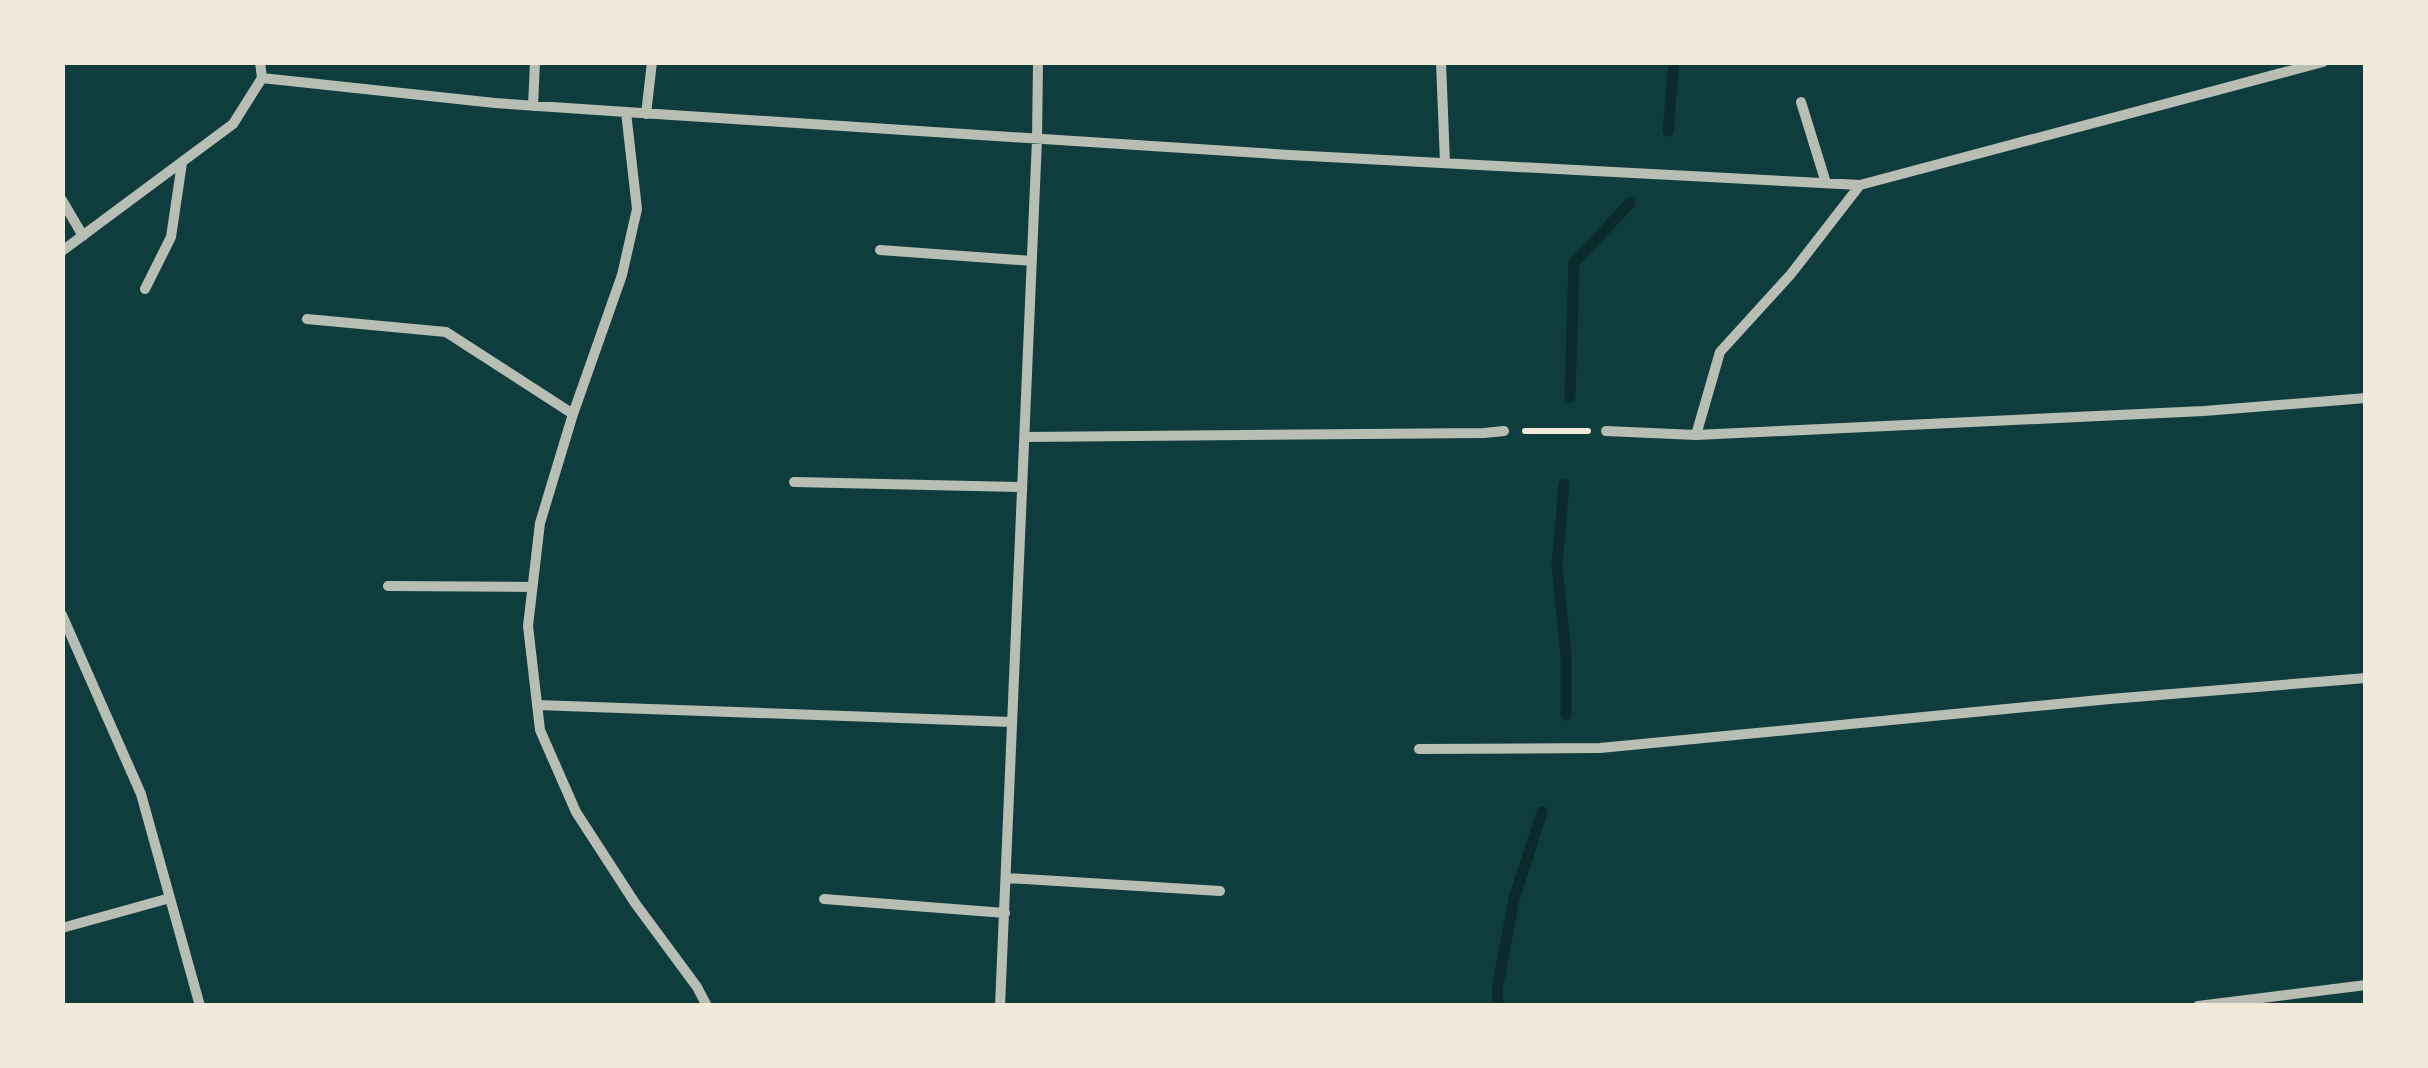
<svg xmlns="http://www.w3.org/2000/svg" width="2428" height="1068" viewBox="0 0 2428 1068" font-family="'Sofia Sans Condensed',sans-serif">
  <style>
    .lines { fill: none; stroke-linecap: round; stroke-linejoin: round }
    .stream { stroke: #0a2a2b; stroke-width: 11 }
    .path { stroke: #f1e9da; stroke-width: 6 }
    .minor { stroke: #b8beb3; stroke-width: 10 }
  </style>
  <rect width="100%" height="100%" fill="#0f3d3e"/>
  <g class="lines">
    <!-- stream -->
    <path class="stream" d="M 1668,131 L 1674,62
      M 1570,397 L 1574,263 L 1630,203
      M 1564,484 L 1557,566 L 1566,654 L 1566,715
      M 1498,1006 L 1497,990 L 1514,899 L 1542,812"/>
    <!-- path -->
    <path class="path" d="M 1525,431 L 1588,431"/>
    <!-- minor -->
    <path class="minor" d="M 260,62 L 262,78
      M 1441,62 L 1445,163
      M 262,78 L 495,103 L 626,112 L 1290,155 L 1860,185 L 2323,62
      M 1801,102 L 1826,183
      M 533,106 L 535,62
      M 626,112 L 637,209 L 622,275 L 573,414 L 540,523 L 528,626 L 540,730 L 576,812 L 635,903 L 697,987 L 707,1006
      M 646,114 L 652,62
      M 62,200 L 83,236
      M 880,250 L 1032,261
      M 62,251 L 233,124 L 262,78
      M 145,289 L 171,237 L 182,163
      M 307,319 L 446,332 L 573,414
      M 1606,431 L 1696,435 L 2204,411 L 2366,398
      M 1696,435 L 1720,352 L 1791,274 L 1860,185
      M 1025,437 L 1484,433 L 1504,431
      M 794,482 L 1022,487
      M 388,586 L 532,587
      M 62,615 L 141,794 L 200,1006
      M 537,705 L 1012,722
      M 1419,749 L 1600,748 L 2110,699 L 2366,678
      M 1006,878 L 1220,891
      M 824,899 L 1005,913
      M 62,928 L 170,898
      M 1000,1006 L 1037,139 L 1038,62
      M 2198,1006 L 2366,985"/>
  </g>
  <!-- border -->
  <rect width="2428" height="1068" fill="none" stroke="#f1e9da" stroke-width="130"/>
</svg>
